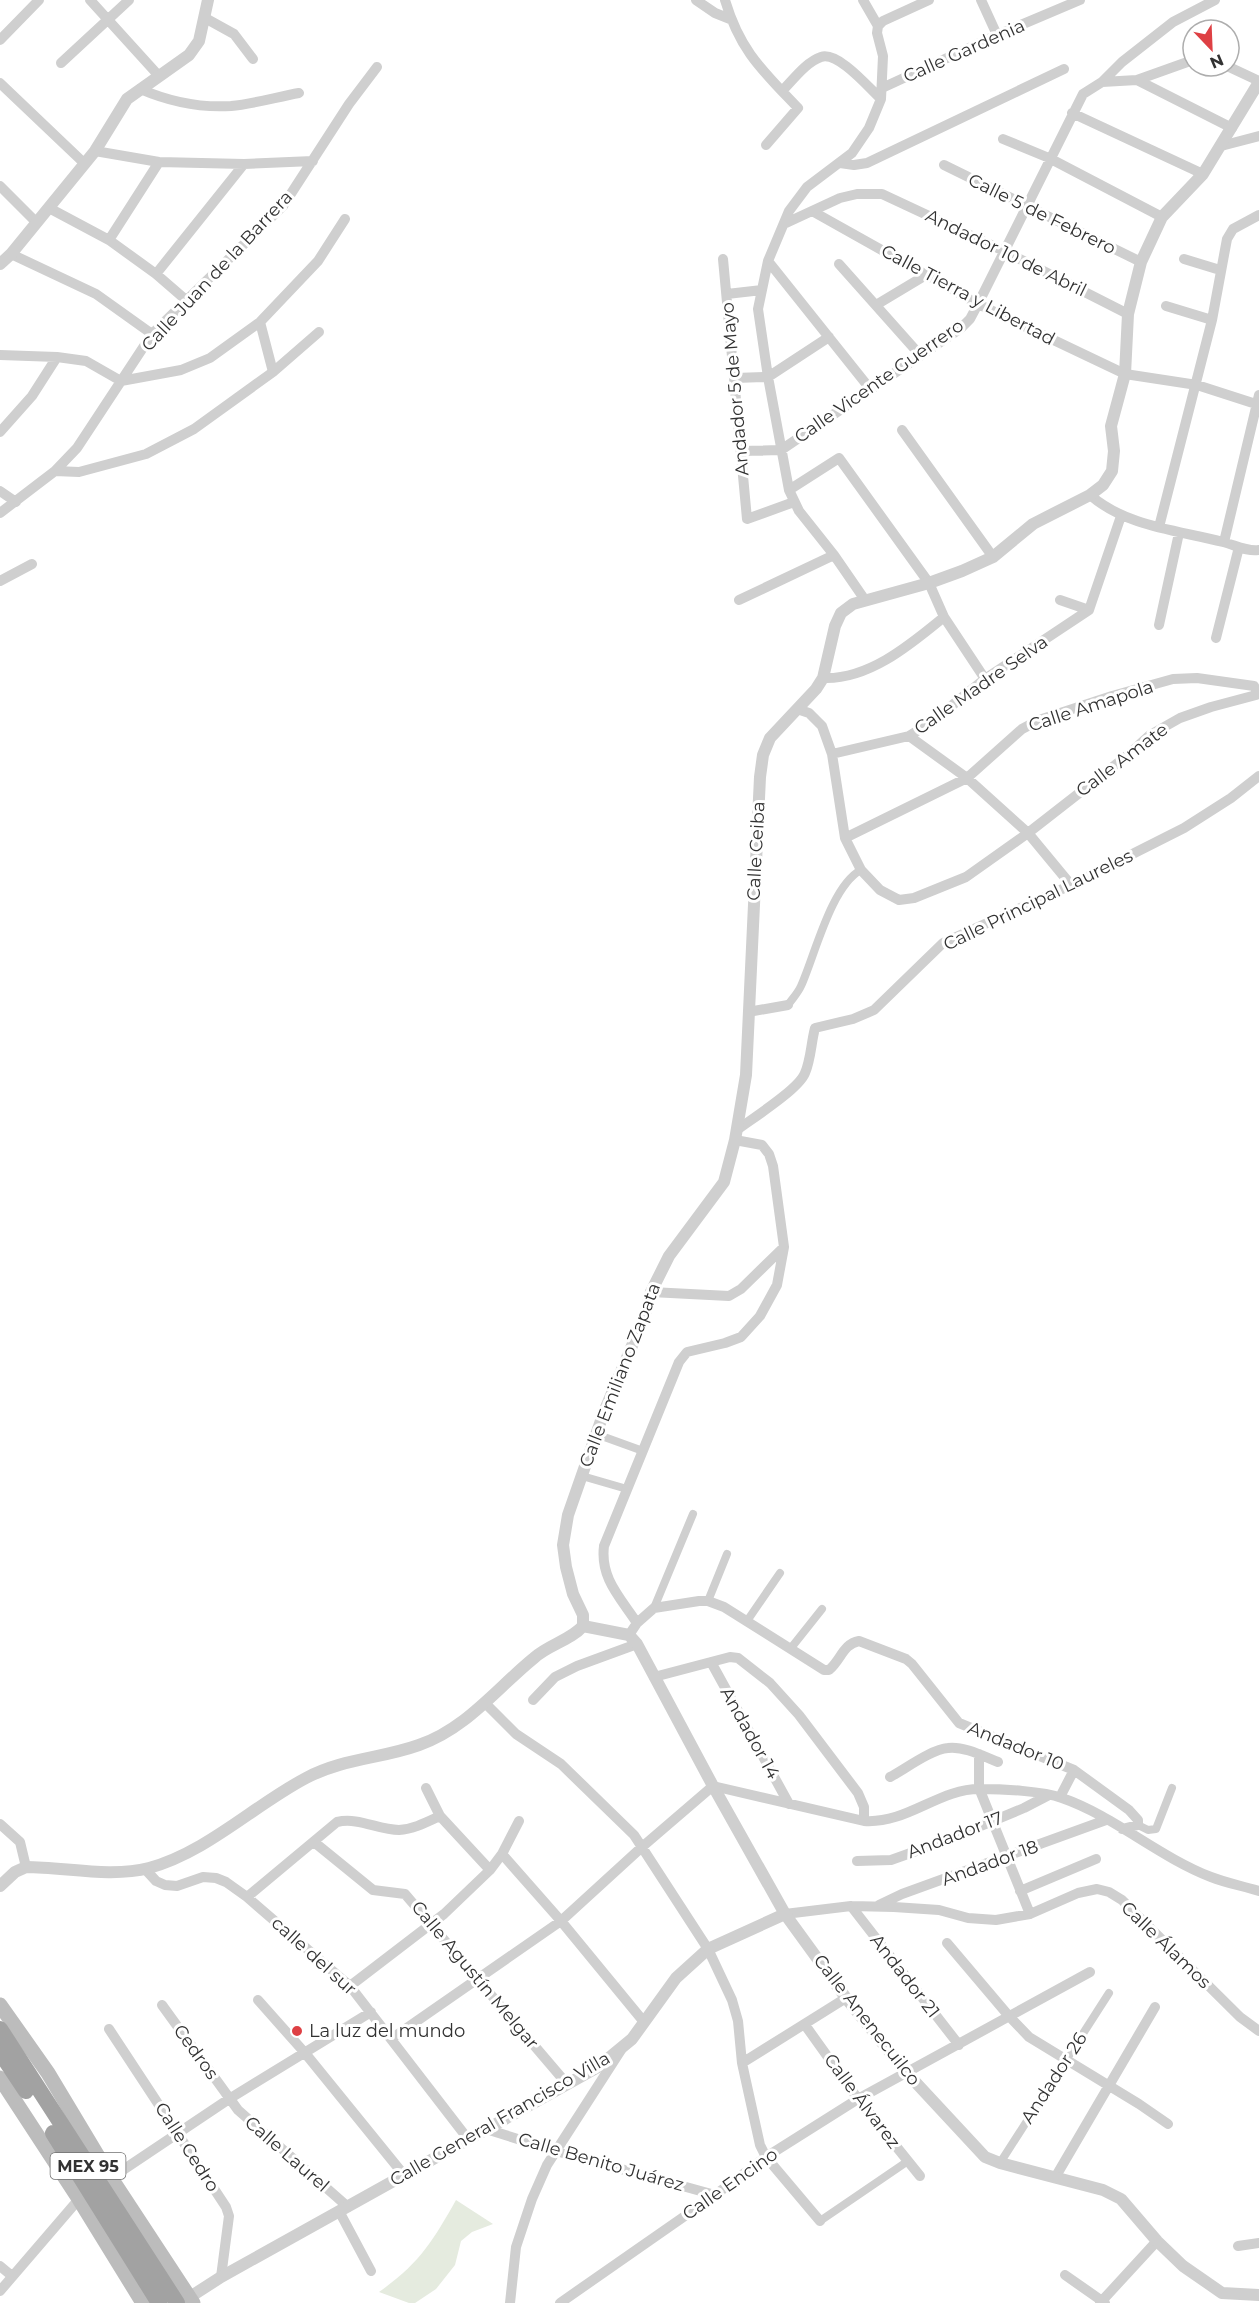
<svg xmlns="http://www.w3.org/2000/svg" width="1259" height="2303" viewBox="0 0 1259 2303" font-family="Montserrat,sans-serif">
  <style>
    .green { fill: #e5ebdf }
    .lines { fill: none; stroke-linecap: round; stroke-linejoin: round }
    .pedestrian { stroke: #cfcfcf; stroke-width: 8 }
    .minor { stroke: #cfcfcf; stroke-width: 10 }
    .tertiary { stroke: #cfcfcf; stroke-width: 12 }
    .secondary { stroke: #bcbcbc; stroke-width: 15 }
    .trunk { stroke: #a2a2a2; stroke-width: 16 }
    .poi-dot { fill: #de4044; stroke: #fff; stroke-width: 2 }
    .labels { text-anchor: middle; stroke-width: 6; stroke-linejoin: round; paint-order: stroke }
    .shield { fill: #fff; stroke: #707070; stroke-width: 1.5 }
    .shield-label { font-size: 16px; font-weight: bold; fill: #323232 }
    .street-label { font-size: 18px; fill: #323232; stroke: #fff }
    .poi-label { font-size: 18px; fill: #323232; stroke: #fff; text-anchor: start }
  </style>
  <rect width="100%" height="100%" fill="#fff"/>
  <!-- green -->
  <path class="green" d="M 456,2200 L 493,2224 L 472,2232 L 461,2241 L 455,2265 L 436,2289 L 415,2303 L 409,2303 L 379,2292 C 419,2264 433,2241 456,2200 Z"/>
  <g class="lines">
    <!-- pedestrian -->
    <path class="pedestrian" d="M 788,1005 C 792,999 798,993 801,986 C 815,955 831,886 861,870
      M 596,1434 L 643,1451
      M 582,1476 L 627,1489
      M 708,1601 L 727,1554
      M 654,1608 L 693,1514
      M 747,1621 L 780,1573
      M 791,1648 L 822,1609
      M 1138,1825 L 1148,1830 L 1156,1829 L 1172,1788
      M 1000,2163 L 1109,1993
      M 820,2221 L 908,2161"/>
    <!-- minor -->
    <path class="minor" d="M 90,0 L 159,76
      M 696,0 L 715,13 L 730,19
      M 725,0 C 740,51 763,71 798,108 L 766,145
      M 863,0 L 878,26 L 877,33 L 883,56 L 881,99 L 869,128 L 852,153 L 807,187 L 789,211 L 768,261 L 758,309 L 768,377 L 789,490 L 799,511 L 834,555 L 865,600
      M 981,0 L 997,35
      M 205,18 L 234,34 L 253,59
      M 878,26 L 883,21 L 929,0
      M 0,40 L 39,0
      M 61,63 L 129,0
      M 1227,66 L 1259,81
      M 1137,80 L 1232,128
      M 1102,82 L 1122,62 L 1173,22 L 1215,0
      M 0,83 L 85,164
      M 882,88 L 997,35 L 1080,0
      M 140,89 C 168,101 200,108 231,106 C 253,104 277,97 299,93
      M 782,91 C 793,80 806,62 821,57 C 838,51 869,88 881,99
      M 1072,113 L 1203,174
      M 1003,139 L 1049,158 L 1162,217
      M 1221,146 L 1259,136
      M 95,151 L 159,162 L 244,164 L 313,161
      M 840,163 L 854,165 L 867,163 L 1064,69
      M 944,165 L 1141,262
      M 0,186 L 37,223
      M 49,208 L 109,240 L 156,274 L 186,300
      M 812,211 L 978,304 L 1125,374 L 1197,385 L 1259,405
      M 786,223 L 840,198 L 857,194 L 882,194 L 1004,251 L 1128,314
      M 109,240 L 159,162
      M 11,254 L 96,294 L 152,334
      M 723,259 L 747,519 L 794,502
      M 1184,259 L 1220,270
      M 768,261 L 871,390
      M 839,264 L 920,355
      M 156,274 L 244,164
      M 727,294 L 762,290
      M 876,305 L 926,275
      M 1166,306 L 1212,320
      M 260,322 L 273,372
      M 0,355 L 57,357 L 86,361 L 121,381
      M 735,378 L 768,377 L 829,337
      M 121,381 L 181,370 L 210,358 L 260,322 L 318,261 L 345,219
      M 902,430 L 993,557
      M 0,432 L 32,396 L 57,357
      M 741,451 L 781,450 L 961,328 L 970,319 L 978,304 L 1083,94 L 1102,82 L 1137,80 L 1193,60
      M 55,471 L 79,472 L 146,454 L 194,429 L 273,372 L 319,332
      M 789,490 L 839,458 L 929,583 L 944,617 L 985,679
      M 0,491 L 16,502
      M 1090,495 C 1127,527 1177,530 1223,542 C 1235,545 1247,552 1259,550
      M 0,513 L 55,471 L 77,448 L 152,334 L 283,206 L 349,104 L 377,67
      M 1159,527 L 1212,320 L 1227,239 L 1233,229 L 1259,215
      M 1224,542 L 1259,395
      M 0,581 L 32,564
      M 739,600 L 834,555
      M 1060,600 L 1089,610
      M 1089,610 L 1121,516
      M 1159,625 L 1179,533
      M 1216,638 L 1239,547
      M 823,678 C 869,680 911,644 944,617
      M 797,709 L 809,713 L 822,726 L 832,754 L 845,838 L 861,870 L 880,890 L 899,900 L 914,898 L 966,877 L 1028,833 L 1128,755 L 1150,735 L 1180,718 L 1211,707 L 1256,695 L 1257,692 L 1254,686 L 1197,678 L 1173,679 L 1112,696 L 1039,720 L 1022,729 L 967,778 L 845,838
      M 909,736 L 967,778 L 1028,833 L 1071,885
      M 832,754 L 909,736 L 930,723 L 985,679 L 1089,610
      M 748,1012 L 788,1005
      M 737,1130 C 753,1118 799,1089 805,1073 C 811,1059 811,1043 815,1028 L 853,1019 L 874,1010 L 943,943 L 1071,885 L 1184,828 L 1231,798 L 1259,776
      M 651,1292 L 729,1296 L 741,1289 L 784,1247
      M 637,1623 C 620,1597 600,1578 604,1546 L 679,1362 L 687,1352 L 725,1343 L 741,1337 L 760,1316 L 777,1285 L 784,1247 L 773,1166 L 769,1154 L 762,1145 L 735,1140
      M 629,1635 L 637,1623 L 654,1608 L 699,1601 L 708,1601 L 724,1607 L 824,1670 L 829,1670 C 841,1660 843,1644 859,1641 L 906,1659 L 912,1664 L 959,1723 L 1074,1770 L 1129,1810 L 1138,1820 L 1138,1825 L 1122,1829
      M 711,1662 L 789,1804
      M 654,1677 L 730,1657 L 738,1658 L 770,1683 L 799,1715 L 858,1793 L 864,1807 L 864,1821
      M 533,1700 L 555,1677 L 577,1666 L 637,1644
      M 485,1703 L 516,1734 L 561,1764 L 634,1835 L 708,1949 L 732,2000 L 738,2021 L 742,2063 L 760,2145 L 766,2157 L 820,2221
      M 979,1754 L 979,1788 L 1030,1914
      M 890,1777 C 905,1769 932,1749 948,1748 C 964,1746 983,1756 998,1762
      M 426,1788 L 440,1816 L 490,1870
      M 1060,1797 L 1074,1770
      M 0,1824 L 20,1842 L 26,1867
      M 314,1842 L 373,1890 L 405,1894 L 567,2084
      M 502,1854 L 561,1921 L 644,2022
      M 857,1861 L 891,1860 L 947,1840 L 1024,1808 L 1049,1795
      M 145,1869 L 156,1881 L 165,1885 L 177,1886 L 203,1877 L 216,1878 L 226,1882 L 247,1897 L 350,1986 L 468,2139
      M 1020,1891 L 1096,1859
      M 247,1897 L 337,1822 C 359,1817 378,1830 399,1830 C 414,1829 427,1822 440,1816
      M 879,1905 L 902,1894 L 1106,1820
      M 851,1906 L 959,2045
      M 785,1914 L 851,1906 L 894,1907 L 939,1910 L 968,1918 L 996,1920 L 1030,1914 L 1078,1893 L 1097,1889 L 1109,1892 L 1122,1900 L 1240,2017 L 1259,2031
      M 947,1943 L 1008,2015 L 1029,2037 L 1139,2104 L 1168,2124
      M 350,1986 L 444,1914 L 490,1870 L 502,1854 L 519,1821
      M 258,2000 L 305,2053 L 404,2175
      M 162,2005 L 238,2110 L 348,2207
      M 805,2025 L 858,2099 L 920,2176
      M 109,2029 L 226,2207 L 229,2216 L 221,2277
      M 391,2039 L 561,1921 L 642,1847 L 713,1786 L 864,1821 C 908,1824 939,1788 981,1789 C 1002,1789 1043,1791 1062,1798 C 1114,1816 1159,1857 1211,1877 C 1226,1883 1243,1886 1259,1891
      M 742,2063 L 846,1998
      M 486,2129 L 556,2151 L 715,2195
      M 1056,2176 L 1155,2007
      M 111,2178 L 229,2099 L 371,2012
      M 339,2211 L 371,2271
      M 1238,2246 L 1259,2243
      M 0,2266 L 12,2276
      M 1065,2275 L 1105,2303
      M 0,2291 L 79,2199
      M 510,2303 L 516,2247 L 532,2199 L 547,2165 L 621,2050
      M 560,2303 L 715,2195 L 766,2157 L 858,2099 L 1090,1972
      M 1100,2303 L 1157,2241"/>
    <!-- tertiary -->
    <path class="tertiary" d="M 0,264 L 11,254 L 95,151 L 127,99 L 189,55 L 199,41 L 208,0
      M 583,1626 L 583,1615 L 573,1594 L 566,1567 L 563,1545 L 568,1515 L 604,1412 L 645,1315 L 651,1292 L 669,1256 L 724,1182 L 735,1140 L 746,1075 L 760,777 L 763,755 L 770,738 L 816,689 L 823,678 L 835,626 L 841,613 L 853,604 L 929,583 L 962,571 L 993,557 L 1033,524 L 1090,495 L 1103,485 L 1112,471 L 1114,451 L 1111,426 L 1125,374 L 1128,314 L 1141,262 L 1162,217 L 1203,174 L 1259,82
      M 583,1626 L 629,1635 L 637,1644 L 713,1786 L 785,1914 L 846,1998 L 906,2072 L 985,2157 L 1000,2163 L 1103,2190 L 1121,2199 L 1157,2241 L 1183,2266 L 1222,2293 L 1259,2295
      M 0,1886 L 15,1872 L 26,1867 C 65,1867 110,1878 149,1868 C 207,1852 253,1806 306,1778 C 344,1758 380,1759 419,1745 C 466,1729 497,1688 534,1658 C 548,1645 571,1640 583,1626
      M 190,2297 L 221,2277 L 598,2067 L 632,2039 L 676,1978 L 708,1949 L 785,1914"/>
    <!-- secondary -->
    <path class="secondary" d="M 0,2005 L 48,2073 L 111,2178 L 193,2303
      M 0,2078 L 79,2199 L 143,2303"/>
    <!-- trunk -->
    <path class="trunk" d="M 0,2029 L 177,2303
      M 0,2052 L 26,2091
      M 53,2133 L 159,2303"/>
  </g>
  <!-- markers -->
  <circle class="poi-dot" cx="297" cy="2031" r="6"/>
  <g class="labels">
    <!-- shield labels -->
    <rect class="shield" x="50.5" y="2153" width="75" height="26" rx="4.5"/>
    <g class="shield-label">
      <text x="88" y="2172">MEX 95</text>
    </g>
    <!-- street labels -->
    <g class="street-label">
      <text transform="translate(964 51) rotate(-24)" y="6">Calle Gardenia</text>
      <text transform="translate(1042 214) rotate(26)" y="6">Calle 5 de Febrero</text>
      <text transform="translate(1006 253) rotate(26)" y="6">Andador 10 de Abril</text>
      <text transform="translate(217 271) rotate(-47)" y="6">Calle Juan de la Barrera</text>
      <text transform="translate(968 295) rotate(28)" y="6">Calle Tierra y Libertad</text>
      <text transform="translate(879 381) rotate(-35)" y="6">Calle Vicente Guerrero</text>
      <text transform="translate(735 389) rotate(-95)" y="6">Andador 5 de Mayo</text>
      <text transform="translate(981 685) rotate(-35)" y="6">Calle Madre Selva</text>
      <text transform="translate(1091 706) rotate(-18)" y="6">Calle Amapola</text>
      <text transform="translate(1122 760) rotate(-37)" y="6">Calle Amate</text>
      <text transform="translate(756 851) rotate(-87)" y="6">Calle Ceiba</text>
      <text transform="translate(1038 900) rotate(-26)" y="6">Calle Principal Laureles</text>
      <text transform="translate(620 1375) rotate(-69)" y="6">Calle Emiliano Zapata</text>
      <text transform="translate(750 1733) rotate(61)" y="6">Andador 14</text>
      <text transform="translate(1016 1746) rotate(22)" y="6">Andador 10</text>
      <text transform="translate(955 1835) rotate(-21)" y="6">Andador 17</text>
      <text transform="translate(990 1863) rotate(-20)" y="6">Andador 18</text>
      <text transform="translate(1166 1945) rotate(44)" y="6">Calle Álamos</text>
      <text transform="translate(314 1956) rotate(42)" y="6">calle del sur</text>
      <text transform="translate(475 1975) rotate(50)" y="6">Calle Agustín Melgar</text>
      <text transform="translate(905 1976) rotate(52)" y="6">Andador 21</text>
      <text transform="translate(867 2020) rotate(52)" y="6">Calle Anenecuilco</text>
      <text transform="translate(196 2052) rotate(54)" y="6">Cedros</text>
      <text transform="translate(1054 2078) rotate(-57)" y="6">Andador 26</text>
      <text transform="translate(862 2101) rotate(53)" y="6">Calle Álvarez</text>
      <text transform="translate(500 2119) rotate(-30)" y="6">Calle General Francisco Villa</text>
      <text transform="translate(187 2147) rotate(57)" y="6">Calle Cedro</text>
      <text transform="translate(287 2154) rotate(41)" y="6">Calle Laurel</text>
      <text transform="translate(601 2162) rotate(16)" y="6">Calle Benito Juárez</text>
      <text transform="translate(730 2184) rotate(-35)" y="6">Calle Encino</text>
    </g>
    <!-- poi labels -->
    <g class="poi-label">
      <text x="309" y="2037">La luz del mundo</text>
    </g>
  </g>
  <!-- north arrow -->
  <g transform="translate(1211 48) rotate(157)"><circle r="28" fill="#ffffff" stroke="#adadad" stroke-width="1.5"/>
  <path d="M0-4.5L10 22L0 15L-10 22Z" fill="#de4044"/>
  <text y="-9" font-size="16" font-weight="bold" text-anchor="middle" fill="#323232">N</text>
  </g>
</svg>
